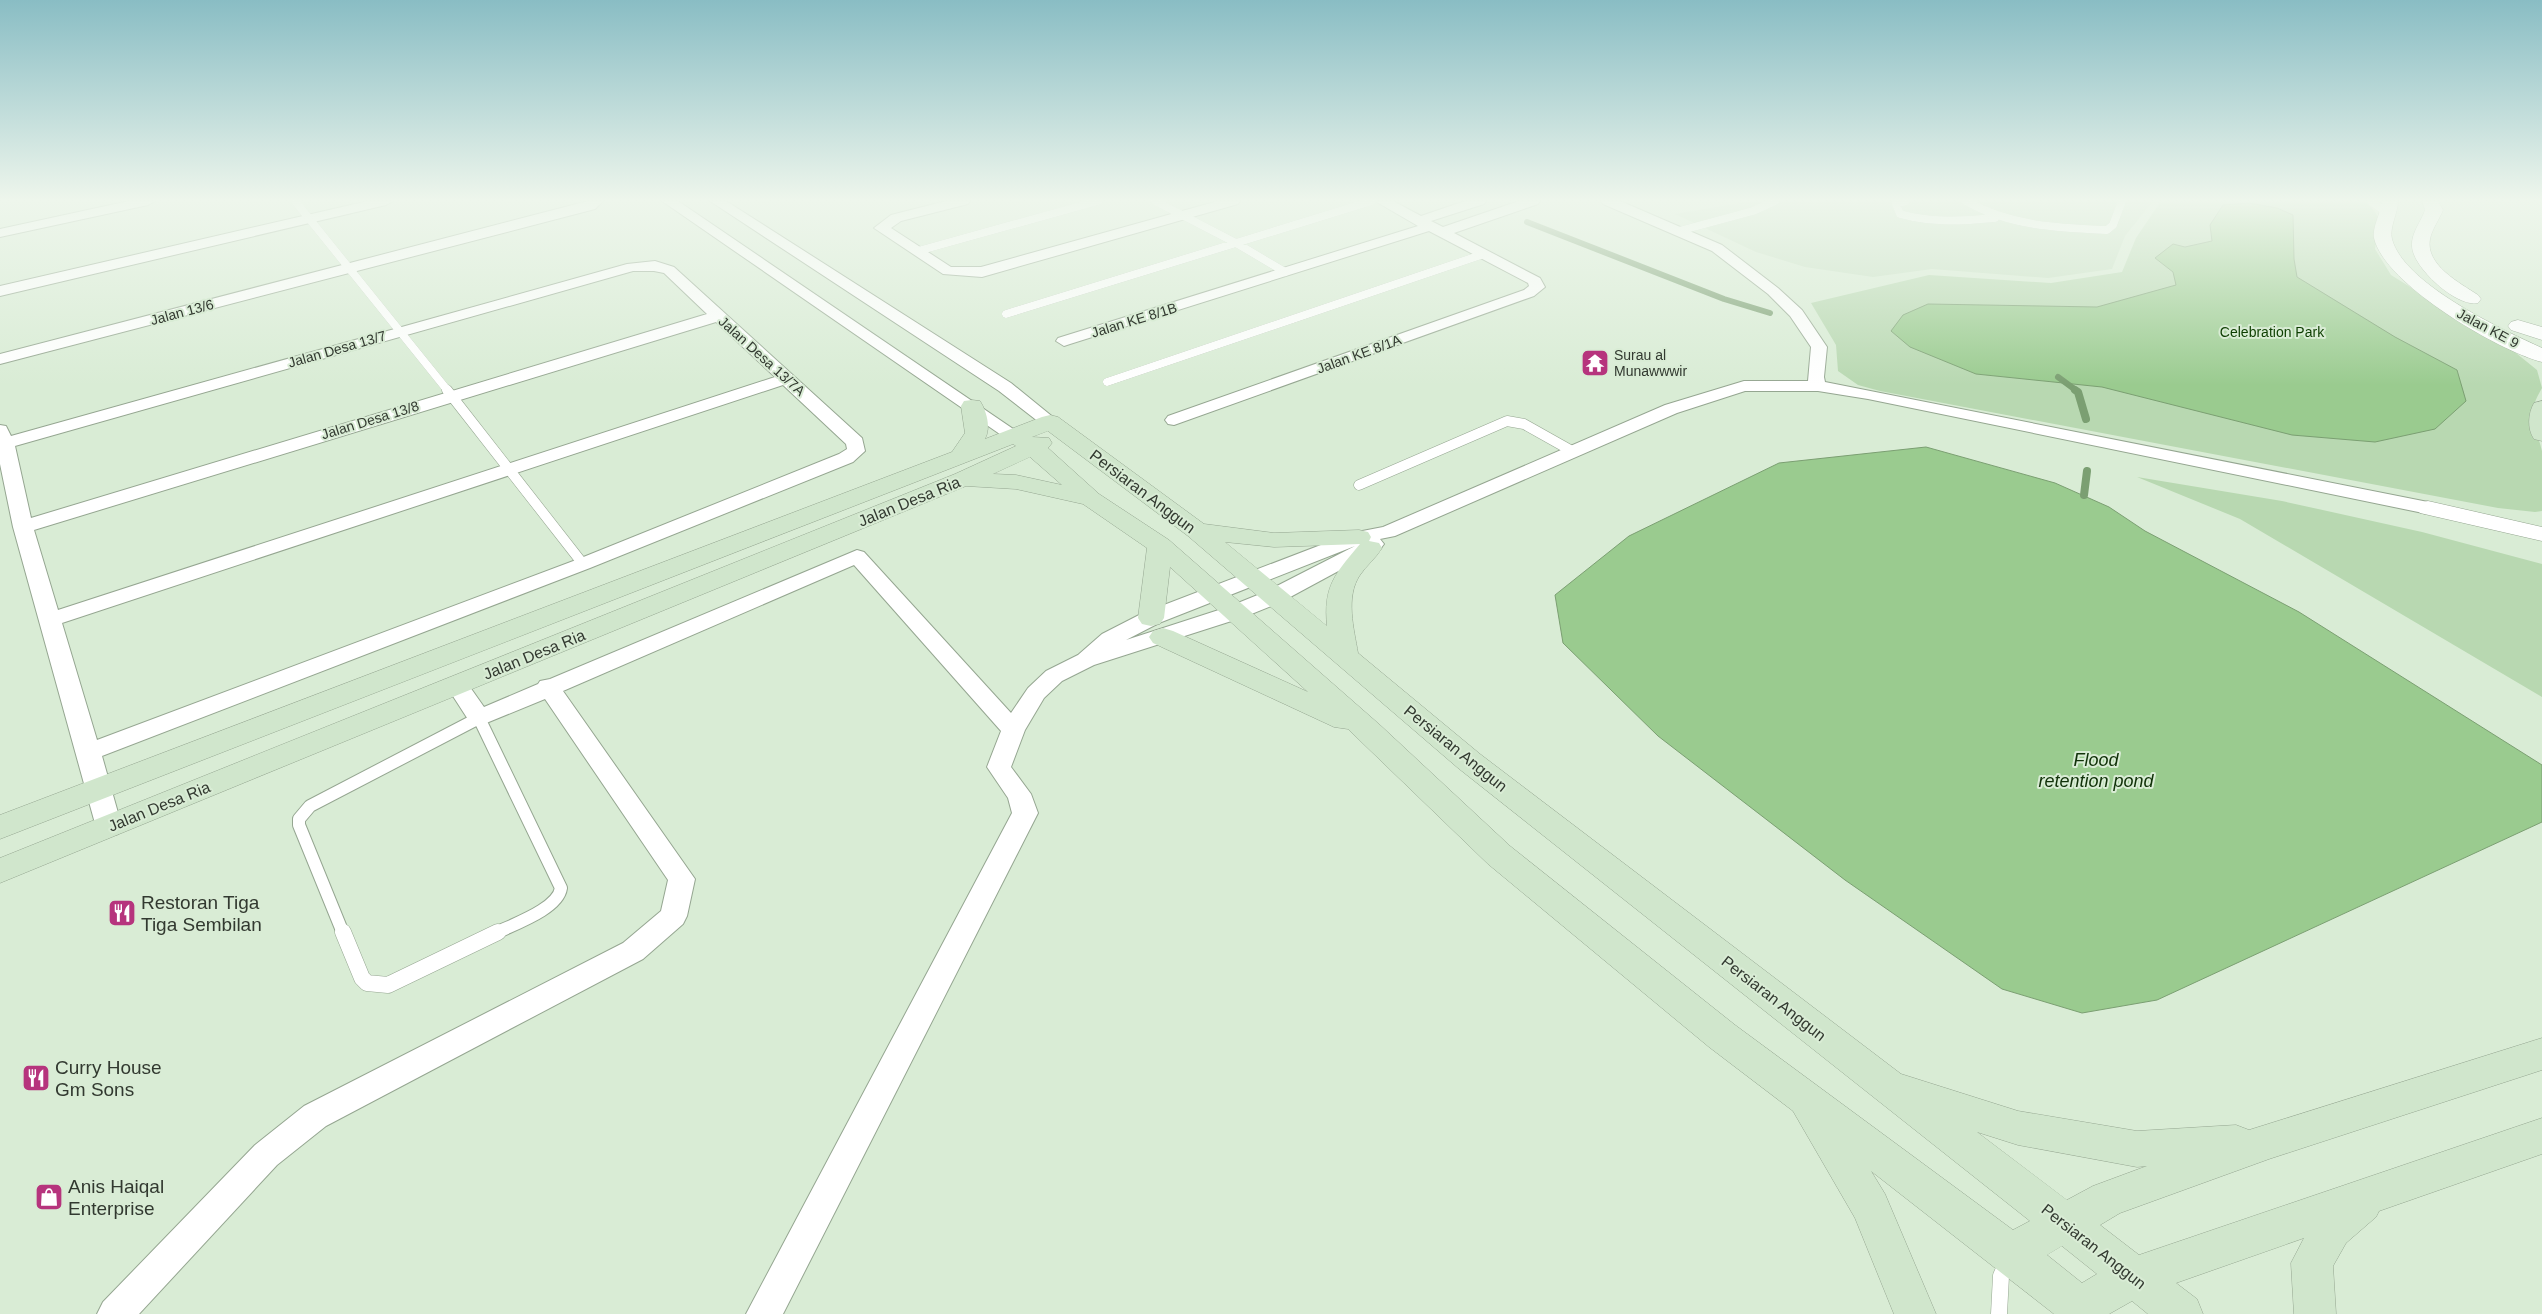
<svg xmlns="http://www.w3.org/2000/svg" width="2542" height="1314" viewBox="0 0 2542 1314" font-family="Arial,sans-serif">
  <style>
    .built { fill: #c8e0c4 }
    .green { fill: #b8d8b1 }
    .water { fill: #9acb8f; stroke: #7b9f72 }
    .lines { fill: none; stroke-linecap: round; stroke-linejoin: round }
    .stream-far1 { stroke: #7b9f72; stroke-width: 6 }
    .stream { stroke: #7b9f72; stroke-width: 8 }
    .service-far3-casing { stroke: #95a691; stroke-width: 8 }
    .service-far2-casing { stroke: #95a691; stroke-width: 11 }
    .service-far1-casing { stroke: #95a691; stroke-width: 14 }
    .service-casing { stroke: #95a691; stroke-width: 17 }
    .minor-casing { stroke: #95a691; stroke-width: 2 }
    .tertiary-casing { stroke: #95a691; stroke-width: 1 }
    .secondary-casing { stroke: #95a691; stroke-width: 1 }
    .service-far3 { stroke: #fff; stroke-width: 8 }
    .service-far2 { stroke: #fff; stroke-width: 10 }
    .service-far1 { stroke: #fff; stroke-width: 12 }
    .service { stroke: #fff; stroke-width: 16 }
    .minor { fill: #fff; fill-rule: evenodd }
    .tertiary { fill: #fff; fill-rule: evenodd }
    .secondary { fill: #d0e6cc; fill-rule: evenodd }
    .labels { text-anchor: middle; stroke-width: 4; stroke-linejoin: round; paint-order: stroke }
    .far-street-label { font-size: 14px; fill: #323930; stroke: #d9ecd5 }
    .far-park-label { font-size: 14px; fill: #0d3e01; stroke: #d9ecd5 }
    .far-poi-label { font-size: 14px; fill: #323930; stroke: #d9ecd5; text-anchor: start }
    .street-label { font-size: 16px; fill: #323930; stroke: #d9ecd5 }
    .water-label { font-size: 18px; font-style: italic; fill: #113209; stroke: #d9ecd5 }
    .near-poi-label { font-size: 19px; fill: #323930; stroke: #d9ecd5; text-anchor: start }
  </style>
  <rect width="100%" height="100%" fill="#d9ecd5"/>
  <!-- built -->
  <path class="built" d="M 1752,201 L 2153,201 L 2125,236 L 2112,269 L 2048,278 L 1932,269 L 1873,277 L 1805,267 L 1756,252 L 1675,214 Z"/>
  <!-- green -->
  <path class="green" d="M 2161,201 L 2363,201 C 2385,216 2379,225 2375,249 L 2391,275 L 2516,353 L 2537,370 L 2542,388 C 2524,419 2535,422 2542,451 C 2542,470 2542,492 2542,511 L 2535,512 L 2498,508 L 1880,391 L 1858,385 L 1838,371 L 1836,345 L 1811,303 L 1929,275 L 2051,283 L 2122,272 L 2136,238 Z
    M 2137,477 L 2282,501 L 2422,532 L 2542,564 L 2542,697 L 2240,519 Z"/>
  <!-- water -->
  <path class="water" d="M 2249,203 L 2277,208 L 2293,215 L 2294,259 L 2297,277 L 2395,337 L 2457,370 L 2466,401 L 2435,429 L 2375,442 L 2292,435 L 2102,387 L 1976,374 L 1910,347 L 1891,331 L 1903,315 L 1928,304 L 2097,307 L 2176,285 L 2173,272 L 2155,258 L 2173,244 L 2185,247 L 2212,241 L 2210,225 L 2223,205 Z
    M 1926,447 L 2055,483 L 2109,507 L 2145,531 L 2299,612 L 2542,765 L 2542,822 L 2157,1000 L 2082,1013 L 2002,989 L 1845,880 L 1658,736 L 1563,643 L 1555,595 L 1629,536 L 1779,463 Z"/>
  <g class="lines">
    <!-- stream-far1 -->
    <path class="stream-far1" d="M 1527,222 L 1724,299 L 1770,313
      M 2058,377 L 2077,391"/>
    <!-- stream -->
    <path class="stream" d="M 2075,390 L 2078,392 L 2086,419
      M 2084,495 L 2087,471"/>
    <defs>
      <path id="service-far3" d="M 295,201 L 448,391
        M 1155,201 L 1236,243 L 1285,272
        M 1906,201 L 1896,204 L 1900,214 C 1932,223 1962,221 1995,218
        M 1966,201 C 2009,226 2059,228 2107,230 L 2113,225 L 2122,201
        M 2371,201 L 2390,215
        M 1679,231 L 1753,211 L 1775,201
        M 918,251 L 1098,201
        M 1006,314 L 1372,201
        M 1107,382 L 1484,254"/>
      <path id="service-far2" d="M 447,390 L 583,564
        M 1359,485 L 1507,421 L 1524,424 L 1572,451"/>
      <path id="service-far1" d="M 343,933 L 299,825 L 299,819 L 310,806 L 479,718 L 561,888 C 558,909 514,924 496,933"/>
      <path id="service" d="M 343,932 L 362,978 L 367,983 L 388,985 L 498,932
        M 1999,1314 L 2001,1276 L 2008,1260"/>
      <path id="minor" d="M 129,201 L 155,201 L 148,205 L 0,237 L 0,229 Z
        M 368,201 L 393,201 L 386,205 L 0,296 L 0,286 Z
        M 588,201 L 603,201 L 595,209 L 0,364 L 0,354 Z
        M 662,201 L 678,201 L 1022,435 L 1019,439 L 1007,439 Z
        M 710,201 L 726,201 L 1011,383 L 1059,422 L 1056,426 L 1044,426 L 999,391 Z
        M 946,201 L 970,201 L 968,204 L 901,221 L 891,228 L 951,267 L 981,267 L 1218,201 L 1240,201 L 1238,204 L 982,277 L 943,274 L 874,228 L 891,215 Z
        M 1375,201 L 1393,201 L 1421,216 L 1465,201 L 1486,201 L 1484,204 L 1431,221 L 1443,227 L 1519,201 L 1540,201 L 1538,204 L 1454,233 L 1540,278 L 1545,287 L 1534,296 L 1174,425 L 1168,424 L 1165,420 L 1168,416 L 1524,290 L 1529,286 L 1528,283 L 1429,231 L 1070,344 L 1064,346 L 1056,341 L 1058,338 L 1418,226 Z
        M 1601,201 L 1620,201 L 1722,245 L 1778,288 L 1802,310 L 1827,347 L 1824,377 L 1825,382 L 2428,502 L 2435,504 L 2438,508 L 2435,512 L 2428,514 L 1868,399 L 1818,391 L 1745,391 L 1677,413 L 1395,536 L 1380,539 L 1384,544 L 1381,548 L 1281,602 L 1244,617 L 1094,665 L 1062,681 L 1044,698 L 1025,730 L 1011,767 L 1031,794 L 1038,813 L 783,1314 L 746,1314 L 1012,813 L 1008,798 L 987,767 L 1001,731 L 854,565 L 563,691 L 695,879 L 687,916 L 683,924 L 643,959 L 326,1126 L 277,1165 L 139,1314 L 97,1314 L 103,1302 L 255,1145 L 304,1106 L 623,943 L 661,911 L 668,880 L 545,699 L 479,726 L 471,724 L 449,690 L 445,685 L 449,680 L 457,677 L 465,680 L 484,707 L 538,684 L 540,681 L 550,679 L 857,550 L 864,552 L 1011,713 L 1028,688 L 1046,671 L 1078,655 L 1102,634 L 1143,613 L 1352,533 L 1383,527 L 1665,405 L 1744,381 L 1808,381 L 1811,347 L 1790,316 L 1768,294 L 1712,251 L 1603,204 ZM 1355,546 L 1265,592 L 1228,607 L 1126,640 L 1159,623 Z
        M 655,261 L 674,267 L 862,438 L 865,451 L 853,462 L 590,568 L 102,756 L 122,827 L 118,834 L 109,836 L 100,834 L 96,827 L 13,527 L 0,464 L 0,425 L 6,426 L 11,436 L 627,264 ZM 633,271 L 654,271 L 664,273 L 707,314 L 31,518 L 15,446 ZM 716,322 L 775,377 L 58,610 L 34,530 ZM 783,385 L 846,444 L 847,449 L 839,454 L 576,560 L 97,740 L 62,623 Z"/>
      <path id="tertiary" d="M 2382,201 L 2398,201 C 2398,213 2389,228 2392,239 C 2404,284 2501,329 2542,348 L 2542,362 C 2499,351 2384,284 2374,238 C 2372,227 2381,213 2382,201 Z
        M 2422,201 L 2438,201 L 2443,210 C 2439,220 2432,229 2430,239 C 2425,265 2460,283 2478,295 L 2481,299 L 2478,303 C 2457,308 2412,267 2412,246 C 2411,233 2421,222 2425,210 Z
        M 2518,320 L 2542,327 L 2542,340 L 2511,330 L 2508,326 L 2511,322 Z
        M 2428,501 L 2542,527 L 2542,541 L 2420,513 L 2416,508 L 2420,503 Z"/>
      <path id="secondary" d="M 972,400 L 980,401 C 987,412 991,427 985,439 L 1042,417 L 1050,415 L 1058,417 L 1204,524 L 1274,533 L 1359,530 L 1368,532 L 1371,537 L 1369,541 L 1379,543 L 1382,548 C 1376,558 1366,566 1360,575 C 1345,597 1354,629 1358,653 L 1480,754 L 1901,1074 L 2018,1111 L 2137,1131 L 2236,1125 L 2249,1130 L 2542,1038 L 2542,1070 L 2269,1159 L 2120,1213 L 2100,1225 L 2139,1255 L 2542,1118 L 2542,1154 L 2379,1211 L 2376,1217 L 2346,1243 L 2333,1266 L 2336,1314 L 2294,1314 L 2291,1263 L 2304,1238 L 2176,1283 L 2197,1299 L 2203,1314 L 2148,1314 L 2132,1301 L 2109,1314 L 2054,1314 L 1871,1171 L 1885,1194 L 1936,1314 L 1894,1314 L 1855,1218 L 1793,1111 L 1709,1047 L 1488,864 L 1348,729 L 1334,727 L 1153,643 L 1149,637 L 1153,631 L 1163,628 L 1173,631 L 1308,692 L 1170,567 L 1164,618 L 1160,624 L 1151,626 L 1142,624 L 1138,618 L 1147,548 L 1083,504 L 1016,489 L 966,486 L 0,883 L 0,858 L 955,474 L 1016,446 L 1013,444 L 0,839 L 0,815 L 952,452 L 965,433 L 961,406 L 964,401 ZM 1048,431 L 1188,536 L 1458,768 L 2030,1221 L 2013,1230 L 1735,1025 L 1510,846 L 1380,725 L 1169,540 L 1099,494 L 1048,448 L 1052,443 L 1049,438 L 1032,437 ZM 1030,457 L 1062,485 L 1016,475 L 993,474 ZM 1225,542 L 1274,547 L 1360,544 C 1335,574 1323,586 1327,626 ZM 1977,1132 L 2018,1145 L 2137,1167 L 2147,1166 L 2093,1186 L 2067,1200 ZM 2062,1246 L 2097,1274 L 2082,1283 L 2047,1255 Z
        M 2542,401 L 2542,441 L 2534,439 C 2527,429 2528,413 2534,403 Z"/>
    </defs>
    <!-- service-far3 casing -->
    <use href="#service-far3" class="service-far3-casing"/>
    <!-- service-far2 casing -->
    <use href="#service-far2" class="service-far2-casing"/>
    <!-- service-far1 casing -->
    <use href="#service-far1" class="service-far1-casing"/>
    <!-- service casing -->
    <use href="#service" class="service-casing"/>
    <!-- minor casing -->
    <use href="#minor" class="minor-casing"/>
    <!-- tertiary casing -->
    <use href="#tertiary" class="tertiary-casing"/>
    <!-- secondary casing -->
    <use href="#secondary" class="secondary-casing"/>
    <!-- service-far3 -->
    <use href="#service-far3" class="service-far3"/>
    <!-- service-far2 -->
    <use href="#service-far2" class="service-far2"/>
    <!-- service-far1 -->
    <use href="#service-far1" class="service-far1"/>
    <!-- service -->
    <use href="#service" class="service"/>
    <!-- minor -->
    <use href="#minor" class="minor"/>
    <!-- tertiary -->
    <use href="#tertiary" class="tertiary"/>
    <!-- secondary -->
    <use href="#secondary" class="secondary"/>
  </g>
  <!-- sky -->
  <linearGradient id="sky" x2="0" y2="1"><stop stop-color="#89bdc4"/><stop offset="0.52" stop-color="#eef6ec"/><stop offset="1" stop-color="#eef6ec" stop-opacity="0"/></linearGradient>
  <rect width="2542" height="385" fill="url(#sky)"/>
  <!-- icons -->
  <defs>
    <symbol id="temple-square" viewBox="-11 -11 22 22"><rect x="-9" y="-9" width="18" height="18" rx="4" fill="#b6347d" stroke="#d9ecd5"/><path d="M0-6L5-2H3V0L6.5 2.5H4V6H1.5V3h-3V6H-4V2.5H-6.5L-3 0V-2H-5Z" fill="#fff"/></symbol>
    <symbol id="restaurant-square" viewBox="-11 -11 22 22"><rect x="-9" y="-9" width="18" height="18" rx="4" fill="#b6347d" stroke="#d9ecd5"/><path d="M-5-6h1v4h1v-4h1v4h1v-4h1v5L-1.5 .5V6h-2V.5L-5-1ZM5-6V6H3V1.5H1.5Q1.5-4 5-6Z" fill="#fff"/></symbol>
    <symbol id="shop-square" viewBox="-11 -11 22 22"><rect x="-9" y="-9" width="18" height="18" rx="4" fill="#b6347d" stroke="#d9ecd5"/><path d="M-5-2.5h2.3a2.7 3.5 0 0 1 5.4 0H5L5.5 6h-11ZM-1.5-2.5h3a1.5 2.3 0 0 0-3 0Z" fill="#fff"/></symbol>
  </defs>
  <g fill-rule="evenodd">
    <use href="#temple-square" x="1579" y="347" width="32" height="32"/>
    <use href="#restaurant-square" x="106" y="897" width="32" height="32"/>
    <use href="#restaurant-square" x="20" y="1062" width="32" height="32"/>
    <use href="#shop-square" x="33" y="1181" width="32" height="32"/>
  </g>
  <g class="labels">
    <!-- far-street labels -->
    <g class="far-street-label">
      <text transform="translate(182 312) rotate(-15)" y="5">Jalan 13/6</text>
      <text transform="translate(1134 320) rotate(-17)" y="5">Jalan KE 8/1B</text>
      <text transform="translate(2488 328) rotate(28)" y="5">Jalan KE 9</text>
      <text transform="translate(337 349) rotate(-16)" y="5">Jalan Desa 13/7</text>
      <text transform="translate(1359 354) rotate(-20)" y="5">Jalan KE 8/1A</text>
      <text transform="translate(762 356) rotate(42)" y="5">Jalan Desa 13/7A</text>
      <text transform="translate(370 420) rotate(-17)" y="5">Jalan Desa 13/8</text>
    </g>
    <!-- far-park labels -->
    <g class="far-park-label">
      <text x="2272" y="337">Celebration Park</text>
    </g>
    <!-- far-poi labels -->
    <g class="far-poi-label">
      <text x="1614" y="360">Surau al<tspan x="1614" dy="16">Munawwwir</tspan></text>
    </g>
    <!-- street labels -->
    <g class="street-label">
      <text transform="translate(1143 491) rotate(37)" y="6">Persiaran Anggun</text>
      <text transform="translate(909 501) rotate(-22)" y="6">Jalan Desa Ria</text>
      <text transform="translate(534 654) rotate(-22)" y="6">Jalan Desa Ria</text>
      <text transform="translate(1456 748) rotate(39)" y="6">Persiaran Anggun</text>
      <text transform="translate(159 806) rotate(-22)" y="6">Jalan Desa Ria</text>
      <text transform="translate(1774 998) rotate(38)" y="6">Persiaran Anggun</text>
      <text transform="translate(2094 1246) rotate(38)" y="6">Persiaran Anggun</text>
    </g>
    <!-- water labels -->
    <g class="water-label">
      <text x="2096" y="766">Flood<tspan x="2096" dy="21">retention pond</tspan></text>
    </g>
    <!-- near-poi labels -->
    <g class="near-poi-label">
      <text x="141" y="909">Restoran Tiga<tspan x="141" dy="22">Tiga Sembilan</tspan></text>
      <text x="55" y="1074">Curry House<tspan x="55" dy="22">Gm Sons</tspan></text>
      <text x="68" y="1193">Anis Haiqal<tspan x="68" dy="22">Enterprise</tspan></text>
    </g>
  </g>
</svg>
